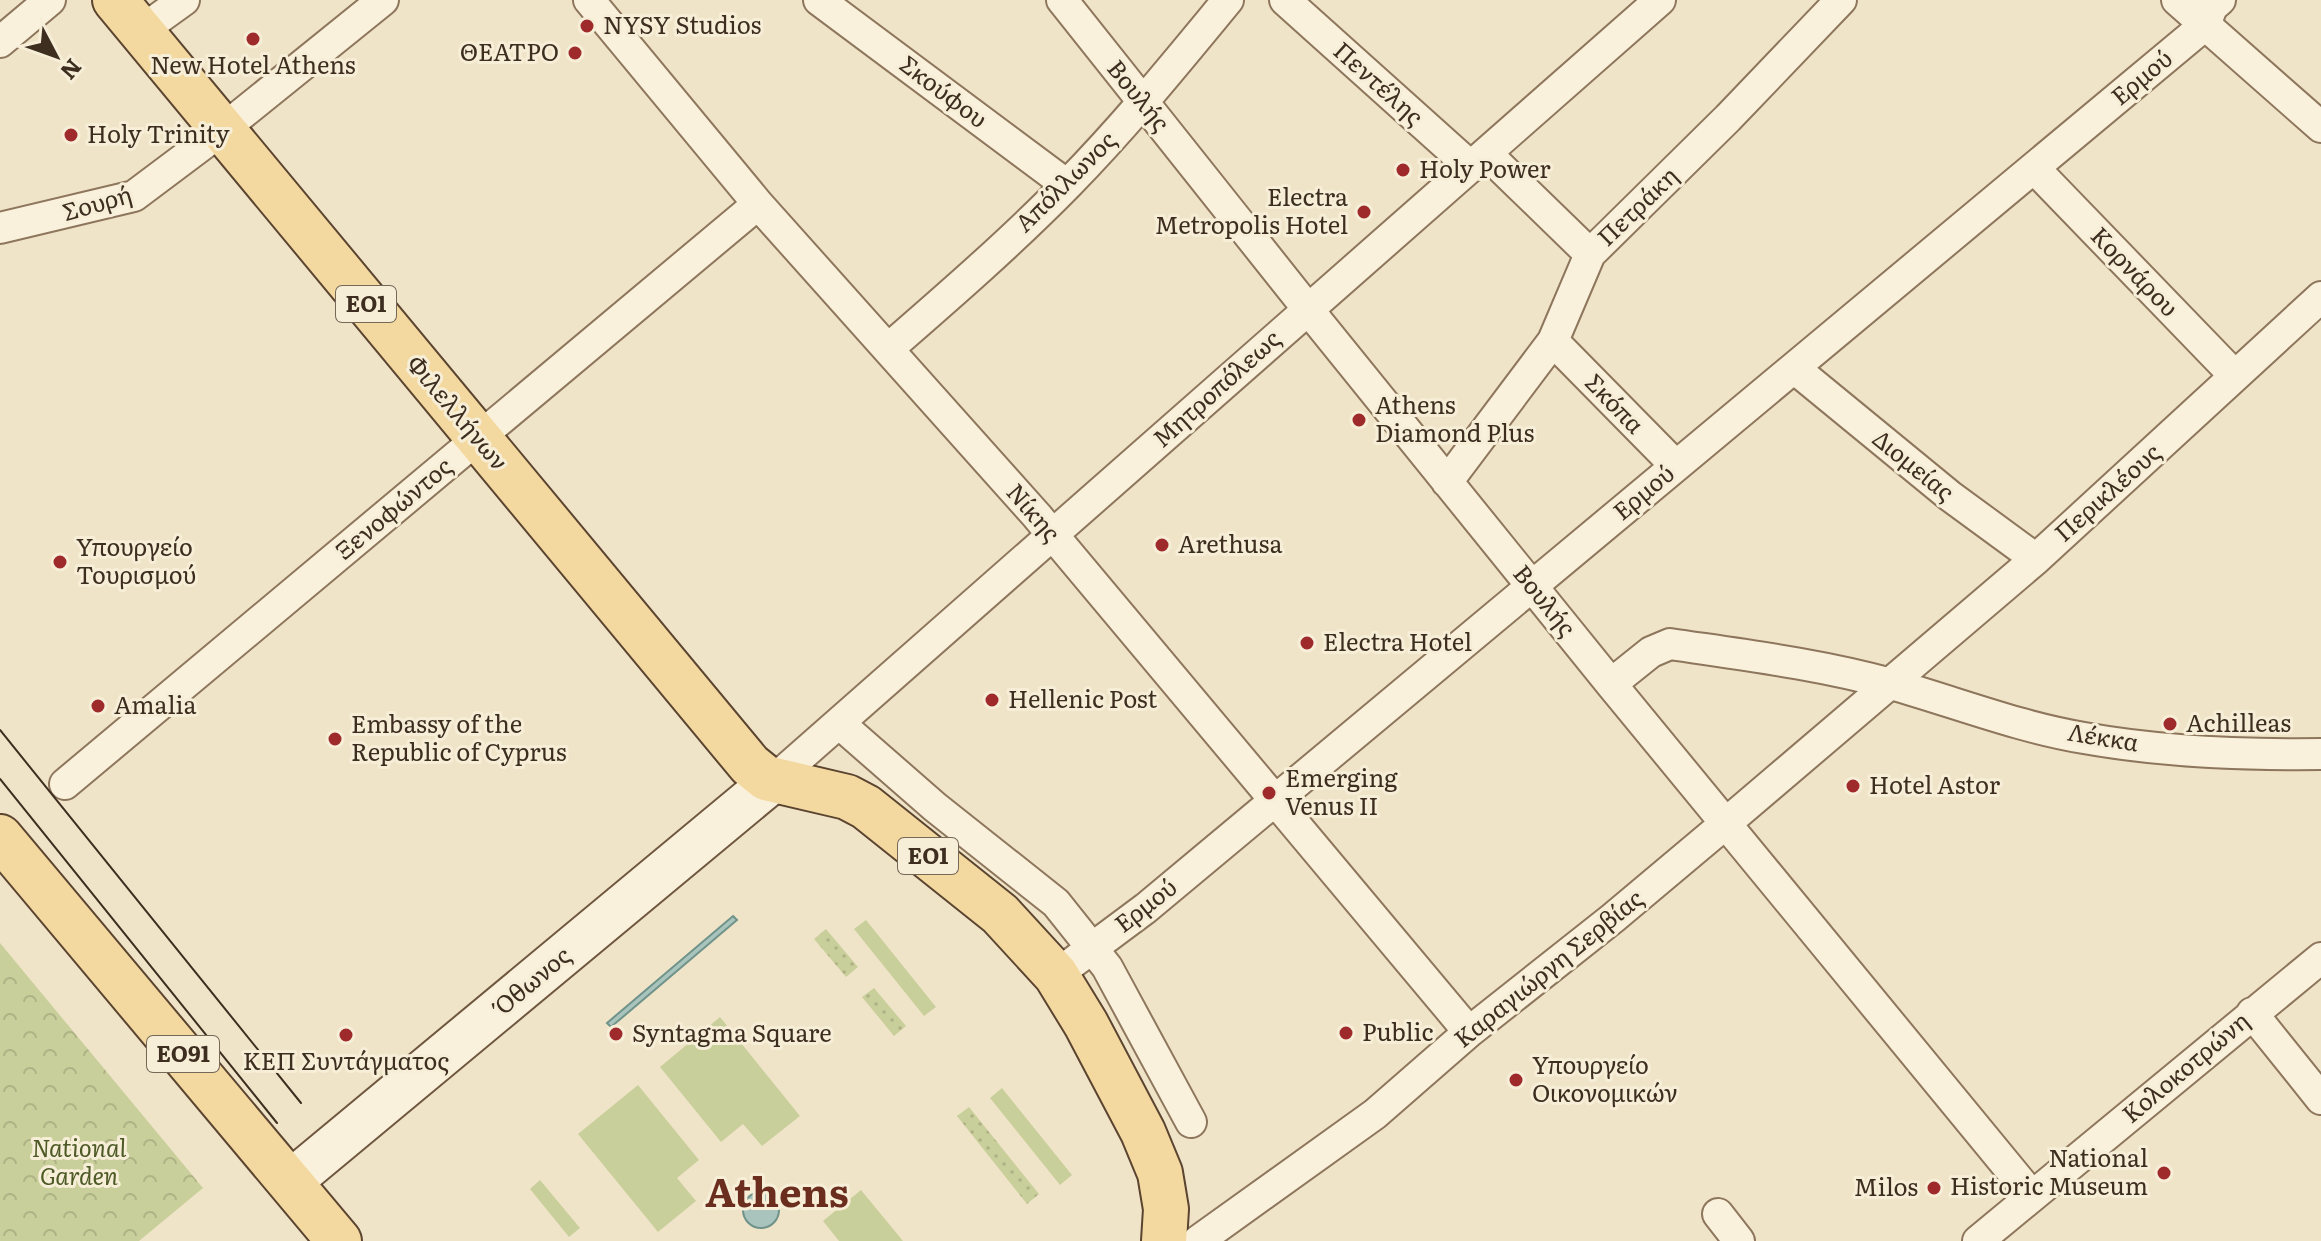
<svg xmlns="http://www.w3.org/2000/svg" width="2321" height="1241" viewBox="0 0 2321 1241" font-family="Literata,serif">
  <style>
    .grass { fill: #c9cf9b }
    .forest { fill: url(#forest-crowns) }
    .garden { fill: url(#garden-dots) }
    .water { fill: #a9c4bc; stroke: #6f938a; stroke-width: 2 }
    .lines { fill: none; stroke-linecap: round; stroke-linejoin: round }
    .street-casing { stroke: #8d765c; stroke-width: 34 }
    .secondary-casing { stroke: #6f573f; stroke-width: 46 }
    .primary-casing { stroke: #5b4430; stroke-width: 48 }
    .street { stroke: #faf1dc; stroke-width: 30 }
    .secondary { stroke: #faf1dc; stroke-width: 42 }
    .primary { stroke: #f3d9a0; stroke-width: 44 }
    .tram { stroke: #3d2e20; stroke-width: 2 }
    .poi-dot { fill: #9e2a2b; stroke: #f7eed8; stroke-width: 3 }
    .labels { text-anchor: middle; stroke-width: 6; stroke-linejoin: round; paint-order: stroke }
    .shield { fill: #f7eed8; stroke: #756857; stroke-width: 2 }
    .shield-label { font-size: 22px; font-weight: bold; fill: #3d2e20 }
    .poi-label { font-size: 24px; fill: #3d2e20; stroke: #f7eed8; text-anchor: start }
    .street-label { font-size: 24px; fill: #3d2e20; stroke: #f7eed8 }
    .park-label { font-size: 24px; font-style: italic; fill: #4d5a26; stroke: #f7eed8 }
    .town-label { font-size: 40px; font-weight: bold; fill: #6b2e1e; stroke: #f7eed8 }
  </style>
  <defs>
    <pattern id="forest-crowns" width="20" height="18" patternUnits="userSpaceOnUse" patternTransform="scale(2)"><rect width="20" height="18" fill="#c9cf9b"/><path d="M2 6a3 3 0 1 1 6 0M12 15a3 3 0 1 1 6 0" fill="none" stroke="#aeb285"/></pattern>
    <pattern id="garden-dots" width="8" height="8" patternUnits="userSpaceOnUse" patternTransform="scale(2)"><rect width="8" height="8" fill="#c9cf9b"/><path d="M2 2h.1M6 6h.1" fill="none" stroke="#aeb285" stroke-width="1.8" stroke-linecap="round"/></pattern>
  </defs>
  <rect width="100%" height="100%" fill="#f0e4c8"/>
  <!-- grass -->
  <path class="grass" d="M 866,920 L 936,1007 L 924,1016 L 854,929 Z
    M 720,1017 L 800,1116 L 762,1146 L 743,1124 L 721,1142 L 660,1067 Z
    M 638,1085 L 699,1160 L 677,1178 L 696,1201 L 658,1232 L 578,1134 Z
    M 1002,1088 L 1072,1175 L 1060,1185 L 990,1098 Z
    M 540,1180 L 580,1228 L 569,1237 L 530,1189 Z
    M 861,1190 L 903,1241 L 839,1241 L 823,1221 Z"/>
  <!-- forest -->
  <path class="forest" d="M 0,943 L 203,1188 L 139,1241 L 0,1241 Z"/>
  <!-- garden -->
  <path class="garden" d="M 826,929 L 858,967 L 846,977 L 814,939 Z
    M 874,988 L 906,1026 L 894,1036 L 862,997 Z
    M 969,1107 L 1039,1194 L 1027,1204 L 957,1116 Z"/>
  <!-- water -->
  <path class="water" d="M 733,916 L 737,920 L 611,1027 L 607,1023 Z
    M743 1210a18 18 0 1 1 36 0a18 18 0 1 1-36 0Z"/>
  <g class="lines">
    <defs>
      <path id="street" d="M 589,0 L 758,204 L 1037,516 L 1469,1032
        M 819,0 L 1067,185
        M 1062,0 L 1319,323 L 1611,684 L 2032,1196
        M 1285,0 L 1471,167
        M 2177,0 L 2321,127
        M 141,31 L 184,0
        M 0,42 L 50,0
        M 1487,154 L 1590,254
        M 2034,168 L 2235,376
        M 0,228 L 134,196 L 222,130 L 383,0
        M 1553,341 L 1676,466
        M 888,349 C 949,296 1011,242 1068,184 C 1125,126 1176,63 1228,0
        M 1794,368 L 1950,496 L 2036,559
        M 1447,482 L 1553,341 L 1590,254 L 1728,118 L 1841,0
        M 1611,684 L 1651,652 L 1670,644 C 1744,655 1818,664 1891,684 C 1955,702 2018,727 2084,738 C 2162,752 2242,755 2321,754
        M 840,724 L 935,807 L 1056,903 L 1107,967 L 1191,1122
        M 775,779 L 1660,0
        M 65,784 L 758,204
        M 1056,975 L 1146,908 L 2205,25 L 2212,7 L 2220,0
        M 2252,1013 L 2321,1099
        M 1718,1214 L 1739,1241
        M 1198,1241 L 1375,1114 L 1469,1032 L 1613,918 L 1725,824 L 2036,559 L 2321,297
        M 1978,1241 L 2321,958"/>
      <path id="secondary" d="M 290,1182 L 775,779"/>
      <path id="primary" d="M 115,0 L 750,765 L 766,778 L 847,797 L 866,807 L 1000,914 L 1056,975 L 1086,1024 L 1143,1132 L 1160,1173 L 1166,1209 L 1164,1241
        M 0,837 L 339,1241"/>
    </defs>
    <!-- street casing -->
    <use href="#street" class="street-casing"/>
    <!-- secondary casing -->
    <use href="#secondary" class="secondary-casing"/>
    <!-- primary casing -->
    <use href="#primary" class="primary-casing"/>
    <!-- street -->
    <use href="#street" class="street"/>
    <!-- secondary -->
    <use href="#secondary" class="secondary"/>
    <!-- primary -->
    <use href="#primary" class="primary"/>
    <!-- tram -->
    <path class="tram" d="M 0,730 L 301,1103
      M 0,779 L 277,1123"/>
  </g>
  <!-- markers -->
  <g class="poi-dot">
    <circle cx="587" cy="26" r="8"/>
    <circle cx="253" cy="39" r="8"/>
    <circle cx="575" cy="53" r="8"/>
    <circle cx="71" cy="135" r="8"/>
    <circle cx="1403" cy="170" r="8"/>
    <circle cx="1364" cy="212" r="8"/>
    <circle cx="1359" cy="420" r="8"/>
    <circle cx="1162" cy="545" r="8"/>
    <circle cx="60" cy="562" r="8"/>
    <circle cx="1307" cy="643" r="8"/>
    <circle cx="992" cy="700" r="8"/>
    <circle cx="98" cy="706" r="8"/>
    <circle cx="2170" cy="724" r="8"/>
    <circle cx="335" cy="739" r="8"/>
    <circle cx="1853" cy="786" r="8"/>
    <circle cx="1269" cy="793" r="8"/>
    <circle cx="1346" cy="1033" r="8"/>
    <circle cx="616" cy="1034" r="8"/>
    <circle cx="346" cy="1035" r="8"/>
    <circle cx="1516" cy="1080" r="8"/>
    <circle cx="2164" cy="1173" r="8"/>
    <circle cx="1934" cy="1188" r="8"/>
  </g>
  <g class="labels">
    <!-- shield labels -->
    <g class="shield">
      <rect x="336" y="286" width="60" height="36" rx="6"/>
      <rect x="898" y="838" width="60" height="36" rx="6"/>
      <rect x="147" y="1036" width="72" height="36" rx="6"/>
    </g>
    <g class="shield-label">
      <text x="366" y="312">ΕΟ1</text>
      <text x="928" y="864">ΕΟ1</text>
      <text x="183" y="1062">ΕΟ91</text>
    </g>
    <!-- poi labels -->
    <g class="poi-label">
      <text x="603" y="34">NYSY Studios</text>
      <text x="559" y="61" text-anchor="end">ΘΕΑΤΡΟ</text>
      <text x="253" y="74" text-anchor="middle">New Hotel Athens</text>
      <text x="87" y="143">Holy Trinity</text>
      <text x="1419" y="178">Holy Power</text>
      <text x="1348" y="206" text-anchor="end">Electra<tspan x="1348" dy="28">Metropolis Hotel</tspan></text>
      <text x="1375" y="414">Athens<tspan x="1375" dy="28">Diamond Plus</tspan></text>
      <text x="1178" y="553">Arethusa</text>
      <text x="76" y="556">Υπουργείο<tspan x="76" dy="28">Τουρισμού</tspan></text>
      <text x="1323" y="651">Electra Hotel</text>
      <text x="1008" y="708">Hellenic Post</text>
      <text x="114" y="714">Amalia</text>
      <text x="2186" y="732">Achilleas</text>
      <text x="351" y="733">Embassy of the<tspan x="351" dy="28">Republic of Cyprus</tspan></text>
      <text x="1285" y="787">Emerging<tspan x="1285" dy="28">Venus ΙΙ</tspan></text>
      <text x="1869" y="794">Hotel Astor</text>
      <text x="1362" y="1041">Public</text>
      <text x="632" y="1042">Syntagma Square</text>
      <text x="346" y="1070" text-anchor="middle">ΚΕΠ Συντάγματος</text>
      <text x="1532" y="1074">Υπουργείο<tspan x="1532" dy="28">Οικονομικών</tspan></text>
      <text x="2148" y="1167" text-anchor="end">National<tspan x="2148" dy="28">Historic Museum</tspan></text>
      <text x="1918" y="1196" text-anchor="end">Milos</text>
    </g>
    <!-- street labels -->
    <g class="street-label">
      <text transform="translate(2142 78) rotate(-40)" y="8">Ερμού</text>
      <text transform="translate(1378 84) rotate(42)" y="8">Πεντέλης</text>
      <text transform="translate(943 92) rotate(37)" y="8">Σκούφου</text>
      <text transform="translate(1138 96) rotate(51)" y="8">Βουλής</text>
      <text transform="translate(1066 182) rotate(-45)" y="8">Απόλλωνος</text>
      <text transform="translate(97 204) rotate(-16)" y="8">Σουρή</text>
      <text transform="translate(1638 207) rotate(-44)" y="8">Πετράκη</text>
      <text transform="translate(2134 272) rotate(46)" y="8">Κορνάρου</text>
      <text transform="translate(1217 389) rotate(-42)" y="8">Μητροπόλεως</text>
      <text transform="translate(1614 404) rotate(46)" y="8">Σκόπα</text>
      <text transform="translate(457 413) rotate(50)" y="8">Φιλελλήνων</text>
      <text transform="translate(1913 466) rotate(39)" y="8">Διομείας</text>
      <text transform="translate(1644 493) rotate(-40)" y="8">Ερμού</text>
      <text transform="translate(2108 493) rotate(-42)" y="8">Περικλέους</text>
      <text transform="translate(394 509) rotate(-40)" y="8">Ξενοφώντος</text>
      <text transform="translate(1033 513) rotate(49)" y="8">Νίκης</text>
      <text transform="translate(1544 601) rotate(51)" y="8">Βουλής</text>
      <text transform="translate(2103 738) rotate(9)" y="8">Λέκκα</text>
      <text transform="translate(1146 906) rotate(-38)" y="8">Ερμού</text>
      <text transform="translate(1549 969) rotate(-39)" y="8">Καραγιώργη Σερβίας</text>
      <text transform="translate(533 981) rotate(-40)" y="8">Όθωνος</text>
      <text transform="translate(2186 1068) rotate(-40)" y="8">Κολοκοτρώνη</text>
    </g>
    <!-- park labels -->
    <g class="park-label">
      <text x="79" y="1157">National<tspan x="79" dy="28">Garden</tspan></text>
    </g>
    <!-- town labels -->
    <g class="town-label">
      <text x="777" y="1207">Athens</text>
    </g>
  </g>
  <!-- north arrow -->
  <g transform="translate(56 56) rotate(131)" stroke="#f7eed8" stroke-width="6" paint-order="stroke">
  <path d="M0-6L14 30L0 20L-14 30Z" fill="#3d2e20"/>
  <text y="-12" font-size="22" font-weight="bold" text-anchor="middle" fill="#3d2e20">N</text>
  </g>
</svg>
